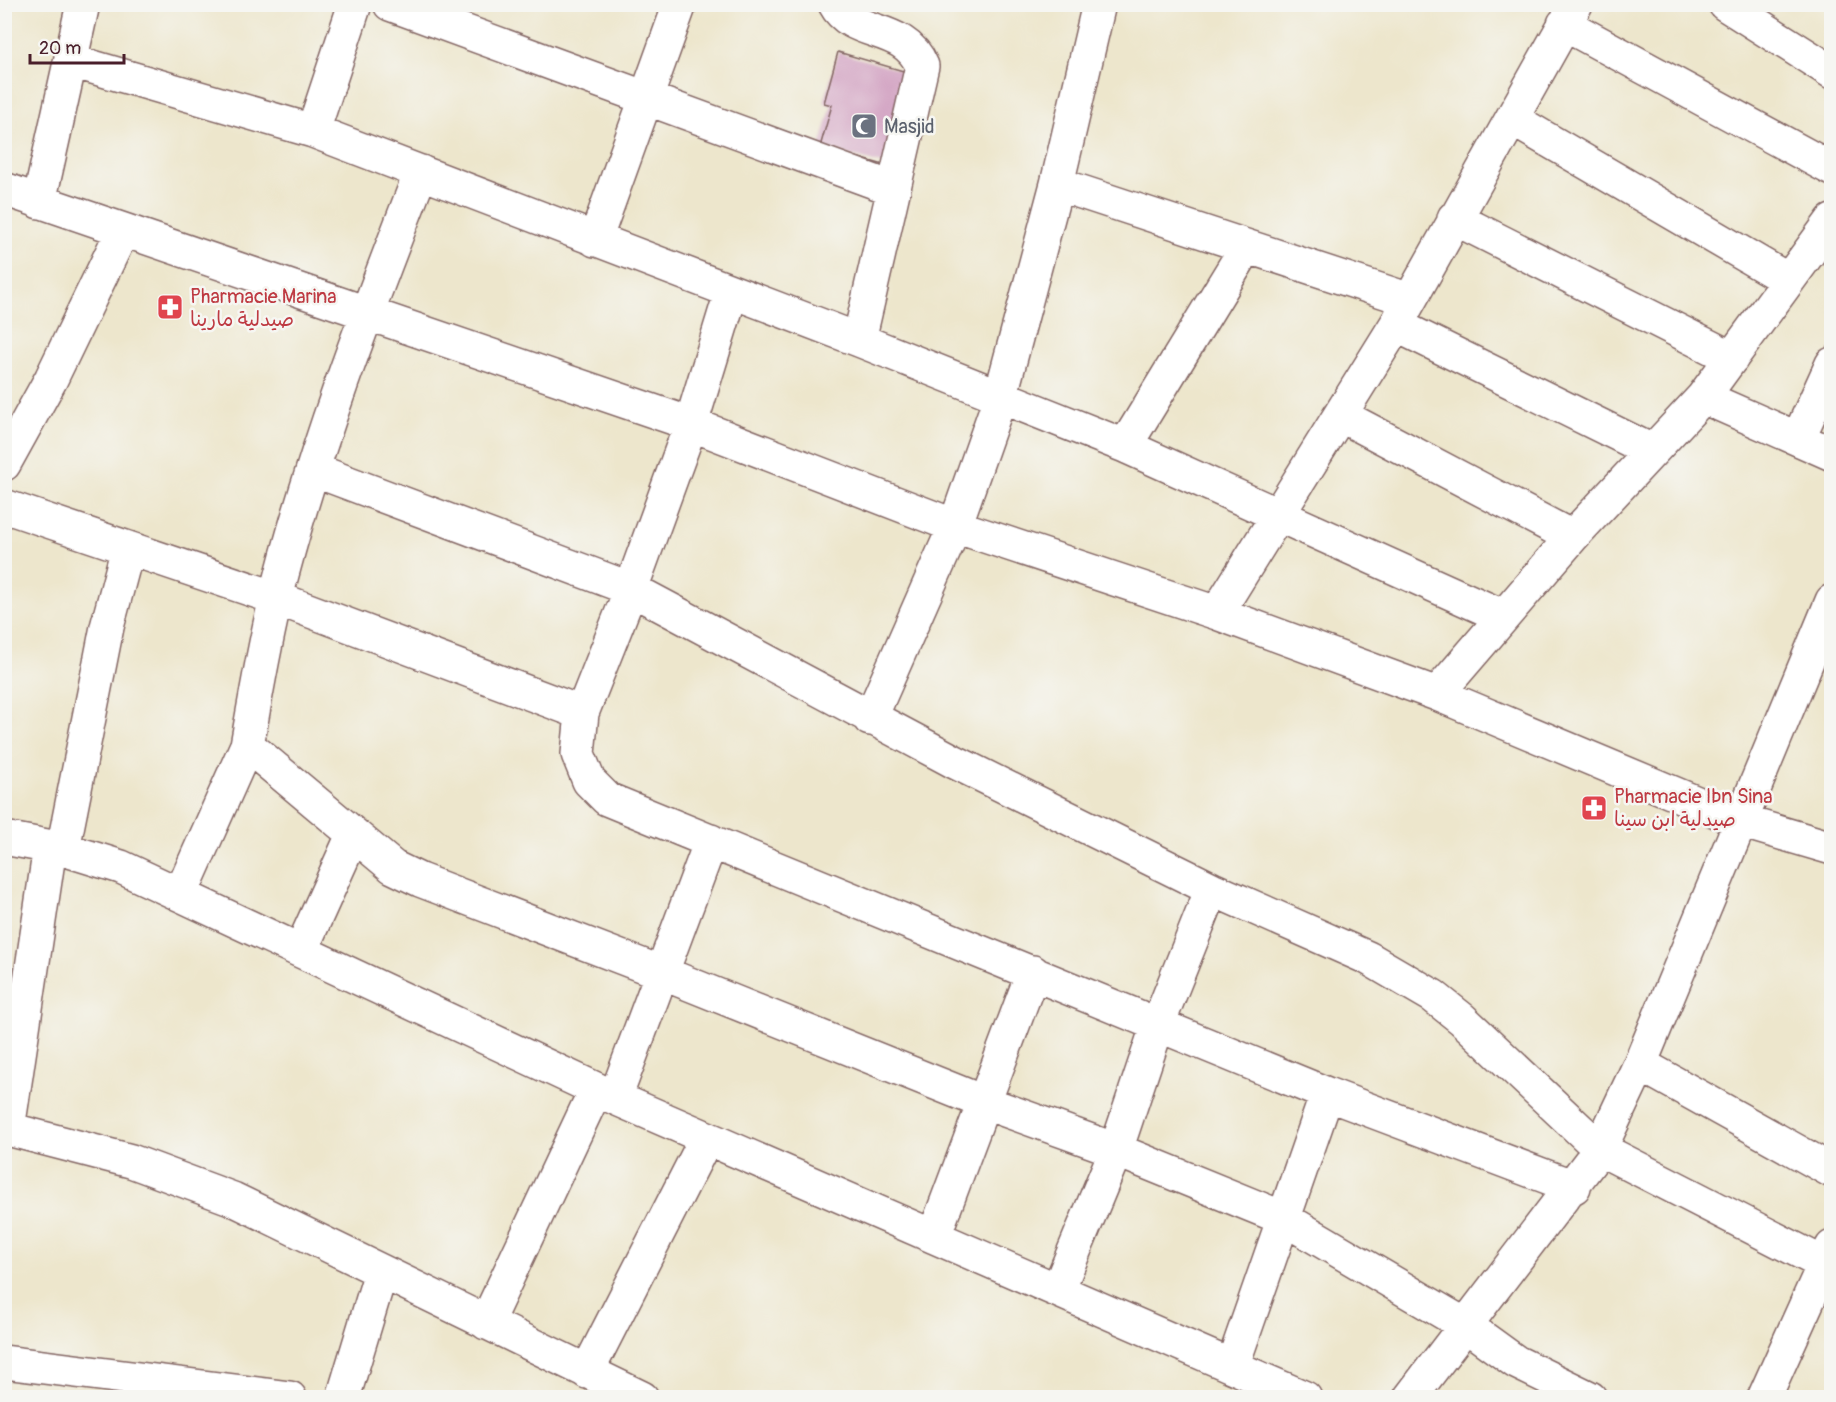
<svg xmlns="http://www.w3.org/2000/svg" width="1836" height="1402" viewBox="0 0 1836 1402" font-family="Pangolin,'Playpen Sans Arabic',sans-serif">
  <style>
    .building { fill: #d1a0c1 }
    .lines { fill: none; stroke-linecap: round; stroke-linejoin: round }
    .minor-casing { stroke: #836563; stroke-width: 36 }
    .minor { stroke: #fff; stroke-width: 33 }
    .labels { text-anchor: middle; stroke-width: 5; stroke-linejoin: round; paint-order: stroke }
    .worship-label { font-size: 20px; fill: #5b616d; stroke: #f6f6f2; text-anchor: start }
    .health-label { font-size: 20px; fill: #be3a42; stroke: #f6f6f2; text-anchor: start }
  </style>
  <rect width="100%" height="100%" fill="#f6f6f2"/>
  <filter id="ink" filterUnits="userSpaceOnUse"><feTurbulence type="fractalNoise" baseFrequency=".0167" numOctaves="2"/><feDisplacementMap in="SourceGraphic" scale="12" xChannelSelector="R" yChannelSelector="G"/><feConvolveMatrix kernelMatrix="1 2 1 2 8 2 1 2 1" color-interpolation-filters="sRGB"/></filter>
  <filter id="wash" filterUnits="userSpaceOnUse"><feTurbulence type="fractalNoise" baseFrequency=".008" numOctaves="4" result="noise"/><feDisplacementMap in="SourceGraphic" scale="24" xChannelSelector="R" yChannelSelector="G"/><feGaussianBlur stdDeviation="1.35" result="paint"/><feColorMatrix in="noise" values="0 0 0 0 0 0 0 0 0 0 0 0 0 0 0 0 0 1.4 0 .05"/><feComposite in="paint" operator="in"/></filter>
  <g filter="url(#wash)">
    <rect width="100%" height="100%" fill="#ede6cc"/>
    <g id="blocks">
      <!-- building -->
      <path class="building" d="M 838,52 L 917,75 L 891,167 L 820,147 L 832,105 L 824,103 Z"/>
    </g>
  </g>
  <g filter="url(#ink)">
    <use href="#blocks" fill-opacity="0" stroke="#836563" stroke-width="1.5"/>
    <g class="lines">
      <defs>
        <path id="minor" d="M 390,4 L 894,189
          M 835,4 C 853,38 904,23 922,66 L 859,340
          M 1725,4 L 1832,72
          M 1564,24 L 1832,169
          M 72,61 L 313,131 L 859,340 L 1125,446 L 1502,616
          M 1512,119 L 1788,280
          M 313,131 L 355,4
          M 421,172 C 367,311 312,453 276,598 C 264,646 256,696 247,745 L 393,867 L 420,880 L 662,973 L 983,1102 L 1116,1150 L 1283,1218 L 1465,1325 L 1516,1362 L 1590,1398
          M 1057,184 L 1410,300
          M 4,189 L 691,424 L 955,526 L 1217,613 L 1437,694 L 1740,821 L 1832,848
          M 39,202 L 83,4
          M 1454,218 L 1732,358
          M 595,240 L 680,4
          M 731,293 L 691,424 L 631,589 L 582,713 L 578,754 L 589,781 L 607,799 L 1327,1094 L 1574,1187
          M 1396,325 L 1652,451
          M 1703,397 L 1832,454
          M 1342,416 L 1572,537
          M 1798,439 L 1832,364
          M 1125,446 L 1246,248
          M 4,464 L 51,379 L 123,230
          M 314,470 L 631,589 L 955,762 L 1212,889 L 1368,958 L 1433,996 L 1462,1019 L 1600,1149 L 1832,1268
          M 4,506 L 276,598 L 582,713
          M 1217,613 L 1396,325 L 1576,4
          M 1437,694 L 1572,537 L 1703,397 L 1832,221
          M 870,719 L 955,526 L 1000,398 L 1057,184 L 1099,4
          M 4,838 L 63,849 L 121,867 L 615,1098 L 1305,1398
          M 63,849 L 107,627 L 128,548
          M 181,893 L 247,745
          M 301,950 L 353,835
          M 1640,1064 L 1832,1171
          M 615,1098 L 711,841
          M 4,1128 L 131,1161 L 233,1199 L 642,1398
          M 8,1129 L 50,847
          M 934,1236 L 1033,972
          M 1058,1290 L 1116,1150 L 1158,1024 L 1212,889
          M 486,1323 L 596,1089
          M 4,1362 L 290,1398
          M 1233,1364 L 1327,1094
          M 587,1372 L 706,1139
          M 343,1398 L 381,1272
          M 1410,1398 L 1600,1149 L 1640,1064 L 1832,601
          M 1764,1398 L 1832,1247"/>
      </defs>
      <!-- minor casing -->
      <use href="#minor" class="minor-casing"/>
      <!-- minor -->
      <use href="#minor" class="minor"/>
    </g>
  </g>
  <!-- icons -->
  <defs>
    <symbol id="mosque-square" viewBox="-11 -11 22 22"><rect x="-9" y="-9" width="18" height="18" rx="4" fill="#6b7280" stroke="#f6f6f2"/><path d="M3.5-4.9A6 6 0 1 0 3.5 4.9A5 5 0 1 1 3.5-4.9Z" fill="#fff"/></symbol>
    <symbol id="pharmacy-square" viewBox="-11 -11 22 22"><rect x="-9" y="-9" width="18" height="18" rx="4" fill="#e0444e" stroke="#f6f6f2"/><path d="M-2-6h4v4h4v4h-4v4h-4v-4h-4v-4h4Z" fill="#fff"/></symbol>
  </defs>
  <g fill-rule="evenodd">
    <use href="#mosque-square" x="849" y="111" width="30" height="30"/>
    <use href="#pharmacy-square" x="155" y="292" width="30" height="30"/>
    <use href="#pharmacy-square" x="1579" y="793" width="30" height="30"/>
  </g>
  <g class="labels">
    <!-- worship labels -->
    <g class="worship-label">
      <text x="884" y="133">Masjid</text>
    </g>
    <!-- health labels -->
    <g class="health-label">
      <text x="190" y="303">Pharmacie Marina<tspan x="190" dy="23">صيدلية مارينا</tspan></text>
      <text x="1614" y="803">Pharmacie Ibn Sina<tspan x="1614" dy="23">صيدلية ابن سينا</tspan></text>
    </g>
  </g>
  <!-- margin -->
  <rect width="1836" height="1402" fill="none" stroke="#f6f6f2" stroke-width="24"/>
  <!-- scale -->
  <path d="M30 54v9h94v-9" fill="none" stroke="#4a1f2b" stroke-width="3"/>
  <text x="39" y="54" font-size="18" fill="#4a1f2b" stroke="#f6f6f2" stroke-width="4.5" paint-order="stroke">20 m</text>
</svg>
